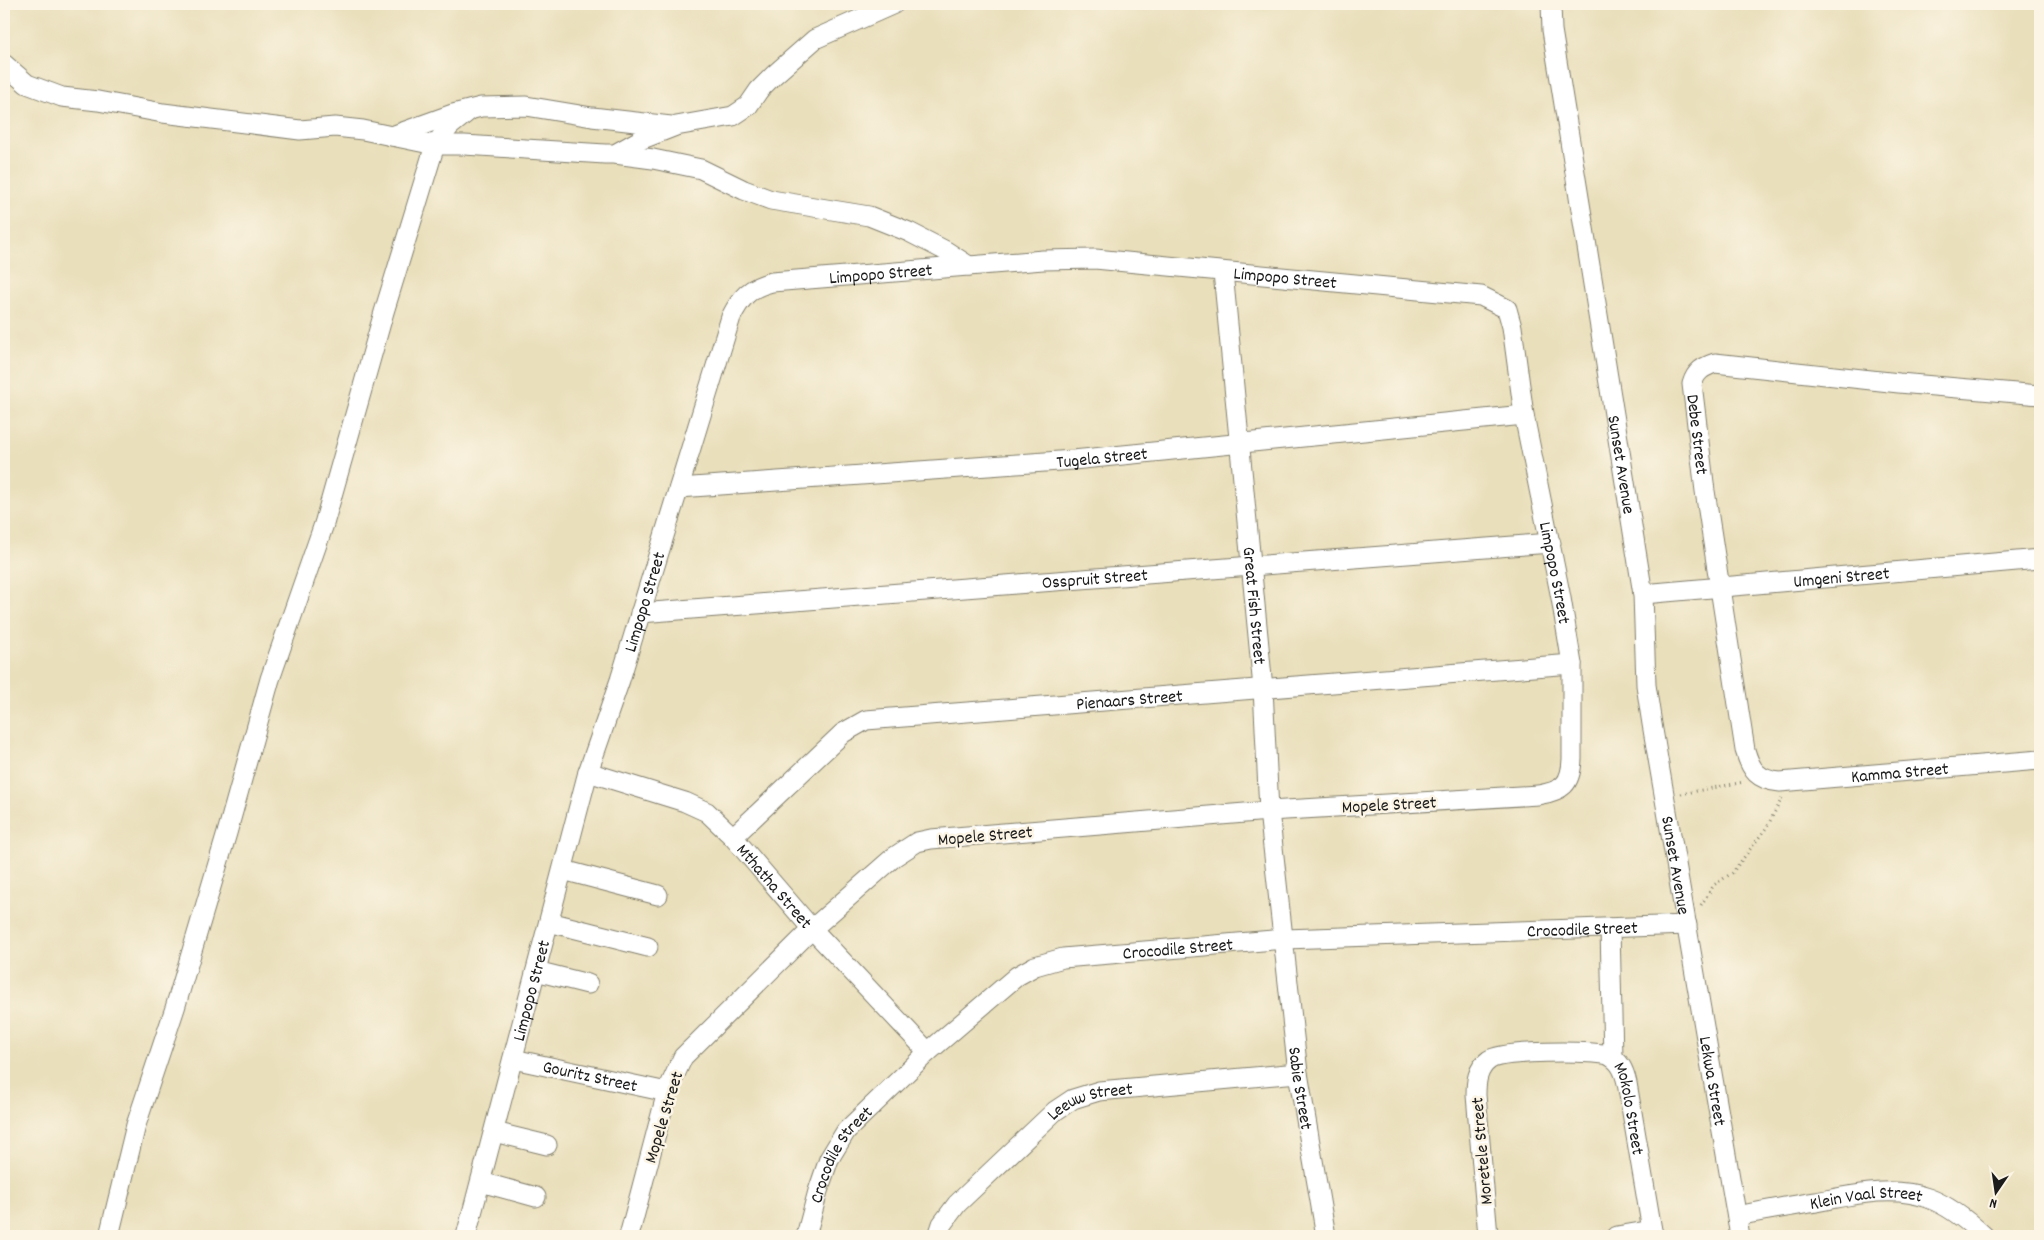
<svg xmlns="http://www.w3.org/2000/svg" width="2044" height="1240" viewBox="0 0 2044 1240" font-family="Dekko,sans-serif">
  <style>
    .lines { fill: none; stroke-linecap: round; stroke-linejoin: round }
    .minor-casing { stroke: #827e6c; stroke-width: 21 }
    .path { stroke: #827e6c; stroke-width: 3; stroke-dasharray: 1 4; stroke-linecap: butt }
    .minor { stroke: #fff; stroke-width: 19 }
    .labels { text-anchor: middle; stroke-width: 5; stroke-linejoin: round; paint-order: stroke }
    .street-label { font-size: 18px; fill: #1c1c1c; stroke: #fcf5e5 }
  </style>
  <rect width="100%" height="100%" fill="#fcf5e5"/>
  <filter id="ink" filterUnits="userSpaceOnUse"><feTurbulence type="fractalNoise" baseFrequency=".02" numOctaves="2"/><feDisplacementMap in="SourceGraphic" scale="10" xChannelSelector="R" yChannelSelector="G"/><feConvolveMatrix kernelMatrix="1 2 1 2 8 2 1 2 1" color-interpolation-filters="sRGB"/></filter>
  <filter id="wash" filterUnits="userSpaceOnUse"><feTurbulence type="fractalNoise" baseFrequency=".0096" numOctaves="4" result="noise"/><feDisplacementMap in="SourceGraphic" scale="20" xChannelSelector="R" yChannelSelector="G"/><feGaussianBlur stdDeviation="1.12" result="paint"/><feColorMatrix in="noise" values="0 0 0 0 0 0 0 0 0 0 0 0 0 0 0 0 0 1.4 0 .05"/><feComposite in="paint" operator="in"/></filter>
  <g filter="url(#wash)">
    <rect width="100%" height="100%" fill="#e9dfbb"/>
  </g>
  <g filter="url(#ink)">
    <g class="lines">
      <defs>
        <g id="minor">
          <path id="s1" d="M 1551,4 L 1552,30 L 1643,594 L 1646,685 L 1652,724 L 1740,1236"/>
          <path d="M 4,64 L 27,84 L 62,97 L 98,101 L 163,113 L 300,130 L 335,127 L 363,130 L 435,145 L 464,145 L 605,154 L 615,154 L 640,140 L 676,126 L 733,116 L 748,106 L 759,90 L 774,75 L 815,39 L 894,4"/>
          <path d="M 392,136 L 453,114 L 481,107 L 526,106 L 592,117 L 671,126"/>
          <path d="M 615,154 L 653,159 L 701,169 L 744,190 L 771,200 L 869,216 L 909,232 L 946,251 L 969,266"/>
          <path id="s2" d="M 1223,272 L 1263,688 L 1269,811 L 1298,1073 L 1326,1236"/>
          <path id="s3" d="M 2040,395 L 1899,383 L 1715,363 C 1703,367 1696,371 1692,384 L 1705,491 L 1745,750 C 1751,771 1758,780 1780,782 L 2040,760"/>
          <path id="s4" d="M 679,488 L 1073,460 L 1524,415"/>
          <path id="s5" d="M 1643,594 L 2040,559"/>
          <path id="s6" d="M 640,613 L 1551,543"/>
          <path id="s7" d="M 588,772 L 685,802 L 707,812 L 733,837 L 812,929 L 928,1052"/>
          <path id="s8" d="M 733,837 L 843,733 L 866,720 L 1572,664"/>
          <path d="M 563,870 L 658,895"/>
          <path d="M 549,922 L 648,947"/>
          <path d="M 1610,928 L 1613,1058"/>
          <path d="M 536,971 L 588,984"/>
          <path id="s9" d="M 513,1059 L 667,1092"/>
          <path d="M 494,1132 L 547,1145"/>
          <path d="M 481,1182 L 536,1197"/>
          <path id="s10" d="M 1737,1216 C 1763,1211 1790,1206 1816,1202 C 1852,1195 1893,1185 1928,1198 C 1950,1206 1968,1221 1984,1236"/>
          <path d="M 109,1236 L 136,1125 L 175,1008 L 227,833 L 270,679 L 324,524 L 384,312 L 435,145 L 450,126 L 470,110"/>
          <path id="s11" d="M 466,1236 L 588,772 L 620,680 L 731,317 C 741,297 750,287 772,282 L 1043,260 L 1095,259 L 1481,296 L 1507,309 L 1512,327 L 1524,415 L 1561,598 L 1572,664 L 1572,759 C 1571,785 1562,791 1538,795 L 1269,811 L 931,839 L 917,842 L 894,857 L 812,929 L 683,1057 L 667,1092 L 629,1236"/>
          <path id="s12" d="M 806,1236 L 818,1191 L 829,1159 L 846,1131 L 928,1052 L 1017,976 L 1035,966 L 1063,958 L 1285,939 L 1687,925"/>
          <path id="s13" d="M 938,1236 L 942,1224 L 957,1204 L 1055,1111 L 1073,1099 L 1099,1091 L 1298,1073"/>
          <path id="s14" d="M 1488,1236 L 1476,1095 C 1476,1082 1477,1069 1489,1060 C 1503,1050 1588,1051 1608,1055 C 1620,1061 1624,1070 1627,1083 L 1653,1236"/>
          <path d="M 1617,1236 L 1652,1230"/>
        </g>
      </defs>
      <!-- minor casing -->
      <use href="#minor" class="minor-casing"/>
      <!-- path -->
      <path class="path" d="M 1681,794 L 1744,782
        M 1701,905 L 1714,885 L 1732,873 L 1767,827 L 1782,798"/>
      <!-- minor -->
      <use href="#minor" class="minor"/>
    </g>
  </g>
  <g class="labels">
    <!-- street labels -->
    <g class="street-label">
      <text dy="6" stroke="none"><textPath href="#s11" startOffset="1122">Limpopo Street</textPath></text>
      <text dy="6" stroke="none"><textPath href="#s11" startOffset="1528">Limpopo Street</textPath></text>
      <text dy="6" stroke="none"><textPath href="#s3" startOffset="410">Debe Street</textPath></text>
      <text dy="6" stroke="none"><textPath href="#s4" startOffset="424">Tugela Street</textPath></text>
      <text dy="6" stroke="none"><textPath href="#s1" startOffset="466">Sunset Avenue</textPath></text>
      <text dy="6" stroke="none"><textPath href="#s11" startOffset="2022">Limpopo Street</textPath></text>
      <text dy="6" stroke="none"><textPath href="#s5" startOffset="199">Umgeni Street</textPath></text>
      <text dy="6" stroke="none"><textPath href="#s6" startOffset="456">Osspruit Street</textPath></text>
      <text dy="6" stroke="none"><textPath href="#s11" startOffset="659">Limpopo Street</textPath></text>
      <text dy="6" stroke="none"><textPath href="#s2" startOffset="335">Great Fish Street</textPath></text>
      <text dy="6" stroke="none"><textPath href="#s8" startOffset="442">Pienaars Street</textPath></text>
      <text dy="6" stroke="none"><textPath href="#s3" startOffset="901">Kamma Street</textPath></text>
      <text transform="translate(1389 804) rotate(-3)" y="6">Mopele Street</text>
      <text transform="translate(985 835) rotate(-5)" y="6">Mopele Street</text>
      <text dy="6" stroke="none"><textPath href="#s1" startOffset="871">Sunset Avenue</textPath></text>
      <text dy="6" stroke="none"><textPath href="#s7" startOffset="226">Mthatha Street</textPath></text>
      <text dy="6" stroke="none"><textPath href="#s12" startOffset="914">Crocodile Street</textPath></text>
      <text dy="6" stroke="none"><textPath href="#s12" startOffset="509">Crocodile Street</textPath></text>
      <text dy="6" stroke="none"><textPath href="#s11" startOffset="254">Limpopo Street</textPath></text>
      <text dy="6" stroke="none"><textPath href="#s9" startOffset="79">Gouritz Street</textPath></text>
      <text dy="6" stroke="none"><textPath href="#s1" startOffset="1090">Lekwa Street</textPath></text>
      <text dy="6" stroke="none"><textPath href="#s2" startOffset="820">Sabie Street</textPath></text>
      <text dy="6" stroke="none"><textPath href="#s13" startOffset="210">Leeuw Street</textPath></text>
      <text dy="6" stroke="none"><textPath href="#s14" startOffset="361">Mokolo Street</textPath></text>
      <text transform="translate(663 1117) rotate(-73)" y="6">Mopele Street</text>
      <text transform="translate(1481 1151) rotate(-95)" y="6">Moretele Street</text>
      <text dy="6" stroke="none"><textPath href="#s12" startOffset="90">Crocodile Street</textPath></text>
      <text dy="6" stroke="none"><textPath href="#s10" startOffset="131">Klein Vaal Street</textPath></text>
    </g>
  </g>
  <!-- margin -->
  <rect width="2044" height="1240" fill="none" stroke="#fcf5e5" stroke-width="20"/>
  <!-- north arrow -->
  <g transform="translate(1996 1192) rotate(193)" stroke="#fcf5e5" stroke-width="4" paint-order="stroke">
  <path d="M0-4L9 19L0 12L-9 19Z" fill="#1c1c1c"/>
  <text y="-8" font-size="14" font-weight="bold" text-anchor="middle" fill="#1c1c1c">N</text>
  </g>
</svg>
